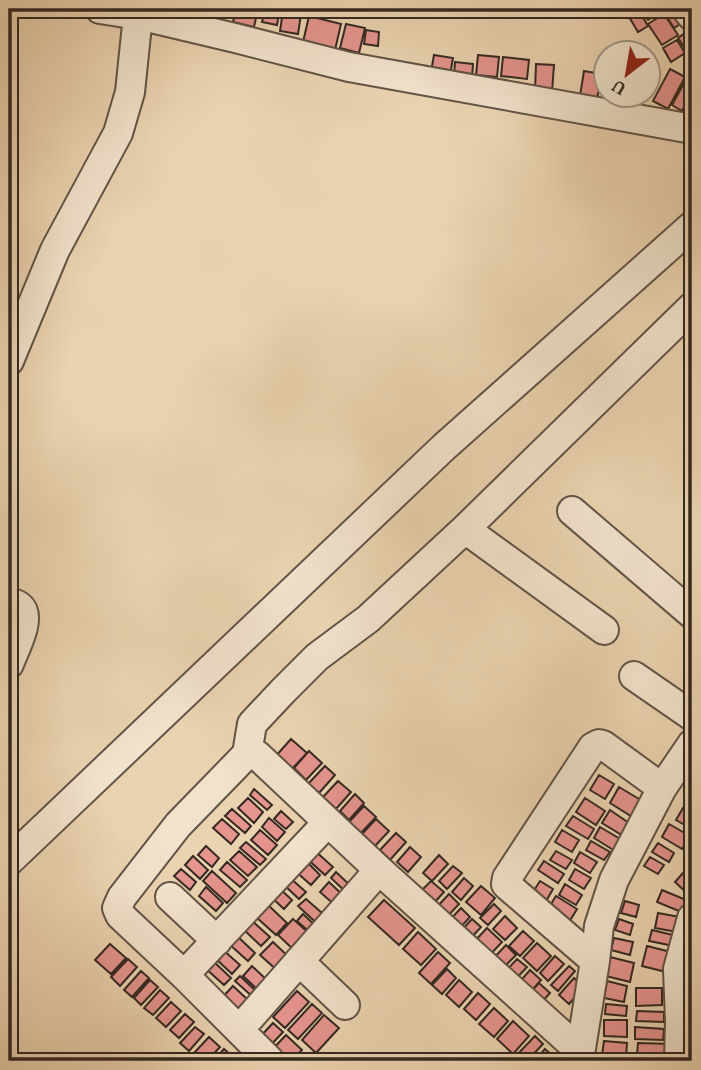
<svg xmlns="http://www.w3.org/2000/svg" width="701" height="1070" viewBox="0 0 701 1070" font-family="'Gentium Book Plus',serif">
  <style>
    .building { fill: #e5948e; stroke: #342922; stroke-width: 2 }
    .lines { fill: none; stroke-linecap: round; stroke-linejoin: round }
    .minor-casing { stroke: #625446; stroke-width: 32 }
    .minor { stroke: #f1e2cc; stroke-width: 28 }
  </style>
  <rect width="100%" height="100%" fill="#ead3b0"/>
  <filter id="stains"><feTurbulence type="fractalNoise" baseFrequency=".00286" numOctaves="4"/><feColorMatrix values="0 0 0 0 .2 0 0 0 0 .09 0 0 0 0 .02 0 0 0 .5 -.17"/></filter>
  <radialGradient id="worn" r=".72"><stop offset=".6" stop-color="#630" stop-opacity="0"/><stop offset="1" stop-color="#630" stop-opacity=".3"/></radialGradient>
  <!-- building -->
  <path class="building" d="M 236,9 L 258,9 L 254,27 L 233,22 Z
    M 265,9 L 280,9 L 277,25 L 262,22 Z
    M 638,9 L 648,26 L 638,32 L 628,15 Z
    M 640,9 L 657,9 L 660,12 L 648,20 Z
    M 669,9 L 680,24 L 674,28 L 664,12 Z
    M 283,11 L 301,14 L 298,34 L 280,31 Z
    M 664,14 L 678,35 L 662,45 L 648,24 Z
    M 309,16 L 341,24 L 335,50 L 303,42 Z
    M 346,24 L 365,28 L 359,53 L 340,48 Z
    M 692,28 L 692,45 L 686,50 L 678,38 Z
    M 366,30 L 379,32 L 378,46 L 364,44 Z
    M 677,40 L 685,53 L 671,62 L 663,48 Z
    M 434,55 L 453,58 L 450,75 L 431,72 Z
    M 478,55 L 499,57 L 497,77 L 476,75 Z
    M 503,57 L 529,60 L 527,79 L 501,76 Z
    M 455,62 L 473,64 L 472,78 L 454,76 Z
    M 536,64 L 554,65 L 552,92 L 535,90 Z
    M 670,69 L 685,77 L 668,109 L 653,101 Z
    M 584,71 L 602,74 L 597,99 L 580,96 Z
    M 688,76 L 692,79 L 692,92 L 682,111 L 672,105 Z
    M 291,739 L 307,753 L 290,771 L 275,757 Z
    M 309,751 L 322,763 L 306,780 L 294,768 Z
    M 325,766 L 335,775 L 319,793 L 308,784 Z
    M 599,775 L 614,784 L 605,799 L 590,790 Z
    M 338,781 L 351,792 L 336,809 L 323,797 Z
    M 619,787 L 644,802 L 634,818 L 610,803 Z
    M 254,789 L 272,805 L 267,810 L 250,795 Z
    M 355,794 L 364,803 L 349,820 L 340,811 Z
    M 248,798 L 263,812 L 254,823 L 238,808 Z
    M 585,798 L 605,811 L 596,825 L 576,812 Z
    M 364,806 L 376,817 L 360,834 L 348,823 Z
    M 683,808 L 692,814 L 692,829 L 676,820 Z
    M 232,809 L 251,826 L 245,833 L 225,816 Z
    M 610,810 L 632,825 L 625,837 L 602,823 Z
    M 281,811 L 293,822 L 286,829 L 274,819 Z
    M 573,816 L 594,829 L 588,839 L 566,826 Z
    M 269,818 L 285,832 L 277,841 L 262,827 Z
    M 222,819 L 239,834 L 231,844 L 213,828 Z
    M 376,819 L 389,831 L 375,846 L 362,834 Z
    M 669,824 L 690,836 L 682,849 L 662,837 Z
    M 600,827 L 622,840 L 615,851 L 594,838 Z
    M 260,830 L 277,845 L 268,855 L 251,840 Z
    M 562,830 L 579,840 L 572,852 L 555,842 Z
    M 396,833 L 406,842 L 390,860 L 380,850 Z
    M 591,841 L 610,852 L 604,860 L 586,850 Z
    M 246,842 L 266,859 L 260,865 L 240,848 Z
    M 658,843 L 674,853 L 669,862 L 652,852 Z
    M 206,846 L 219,858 L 212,867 L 198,855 Z
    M 410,847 L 421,857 L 408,872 L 397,862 Z
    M 313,849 L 333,867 L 325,875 L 305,857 Z
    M 239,851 L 257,867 L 248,876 L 230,860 Z
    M 556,851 L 572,860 L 566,869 L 550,860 Z
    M 580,852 L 597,862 L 590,873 L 574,863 Z
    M 439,855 L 448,864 L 432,881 L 423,873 Z
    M 193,856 L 208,870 L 200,879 L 185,865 Z
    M 650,857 L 664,865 L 658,874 L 644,866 Z
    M 304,859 L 320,875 L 311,885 L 294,870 Z
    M 544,861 L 564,874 L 558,883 L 538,870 Z
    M 227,862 L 247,880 L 240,887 L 220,870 Z
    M 453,866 L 462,873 L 447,889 L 439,881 Z
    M 181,869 L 196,882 L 190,890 L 174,876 Z
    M 575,869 L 591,878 L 584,889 L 569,880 Z
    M 212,871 L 236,893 L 227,903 L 203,881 Z
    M 336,872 L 354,889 L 349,895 L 331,878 Z
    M 683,873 L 692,881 L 692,894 L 690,896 L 675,882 Z
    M 289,877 L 306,892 L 299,899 L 283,884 Z
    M 464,878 L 473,886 L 461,900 L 452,892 Z
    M 431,881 L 444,892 L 432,905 L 419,893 Z
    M 540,881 L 553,889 L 545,903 L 531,895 Z
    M 329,882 L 347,899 L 338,908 L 320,892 Z
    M 565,884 L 582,895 L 576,905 L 559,895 Z
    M 481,886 L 495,898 L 481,915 L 466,902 Z
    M 206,887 L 223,903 L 216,911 L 199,896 Z
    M 278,887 L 292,900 L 284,909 L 270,896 Z
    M 662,890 L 691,902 L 686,914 L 657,902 Z
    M 449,894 L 459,904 L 446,918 L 435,909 Z
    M 556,896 L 577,909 L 566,927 L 545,914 Z
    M 306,899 L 330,920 L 322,928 L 298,906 Z
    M 384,900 L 415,928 L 399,945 L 368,917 Z
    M 625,901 L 639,905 L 636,917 L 621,913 Z
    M 266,903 L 287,923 L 276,935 L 255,916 Z
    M 494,904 L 501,911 L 488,925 L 480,918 Z
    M 461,908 L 470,917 L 458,930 L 448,922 Z
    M 658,913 L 680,917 L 677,932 L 655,928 Z
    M 303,914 L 320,930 L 314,936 L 297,921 Z
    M 505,916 L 517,928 L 505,940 L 493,929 Z
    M 250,919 L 270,937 L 261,946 L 242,928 Z
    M 293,919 L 311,935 L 295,951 L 278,935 Z
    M 472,919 L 481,927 L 469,940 L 460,932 Z
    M 619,919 L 633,924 L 630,935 L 615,930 Z
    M 487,928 L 502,942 L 487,958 L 472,944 Z
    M 652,930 L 677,936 L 674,946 L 649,941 Z
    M 523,931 L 534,941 L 520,956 L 509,946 Z
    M 418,932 L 436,949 L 421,965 L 403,949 Z
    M 237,936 L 255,953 L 248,961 L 229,944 Z
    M 614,938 L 633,942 L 630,955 L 611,950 Z
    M 273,942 L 292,960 L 280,973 L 260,955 Z
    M 537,943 L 551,956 L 537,971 L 523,958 Z
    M 110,944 L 126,958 L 111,974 L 95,960 Z
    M 506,945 L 516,955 L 501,970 L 491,961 Z
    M 647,946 L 675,953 L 670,973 L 642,966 Z
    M 222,949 L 240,965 L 232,974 L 214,957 Z
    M 438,952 L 450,963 L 431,984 L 419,973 Z
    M 555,956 L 564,964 L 548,981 L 540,973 Z
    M 610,957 L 634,963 L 630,982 L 606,976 Z
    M 128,959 L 137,967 L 120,986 L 111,977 Z
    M 517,959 L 527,967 L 512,983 L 503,974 Z
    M 212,960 L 231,978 L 224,985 L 205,968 Z
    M 252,966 L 269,982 L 260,992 L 243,976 Z
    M 569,966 L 575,971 L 558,991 L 551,985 Z
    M 447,969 L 456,978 L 442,994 L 432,985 Z
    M 530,970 L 541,980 L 528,995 L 517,985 Z
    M 141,971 L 149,978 L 132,997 L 124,990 Z
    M 240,976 L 258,993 L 254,998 L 235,981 Z
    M 574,978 L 584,987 L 569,1004 L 559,995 Z
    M 150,980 L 158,987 L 141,1005 L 134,998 Z
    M 459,980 L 472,992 L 459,1007 L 446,995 Z
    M 607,981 L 627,986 L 624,1002 L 604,998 Z
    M 539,983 L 550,993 L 539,1005 L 528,995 Z
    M 233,986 L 247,999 L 232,1015 L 218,1002 Z
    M 636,988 L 662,988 L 662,1005 L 636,1006 Z
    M 160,990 L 169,998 L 153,1015 L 144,1008 Z
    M 297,991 L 309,1002 L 285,1028 L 273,1017 Z
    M 478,993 L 490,1004 L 476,1020 L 464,1009 Z
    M 171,1002 L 181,1011 L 166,1027 L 156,1018 Z
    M 312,1004 L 322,1013 L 298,1039 L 288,1030 Z
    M 606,1004 L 627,1006 L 626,1016 L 605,1014 Z
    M 494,1008 L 508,1021 L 494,1037 L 479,1024 Z
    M 637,1011 L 664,1012 L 664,1022 L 636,1021 Z
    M 185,1014 L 194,1022 L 179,1038 L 170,1030 Z
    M 324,1015 L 339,1028 L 316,1053 L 302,1040 Z
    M 604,1020 L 627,1020 L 627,1037 L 604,1036 Z
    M 513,1021 L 529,1036 L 513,1054 L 497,1039 Z
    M 273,1023 L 283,1032 L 269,1047 L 259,1038 Z
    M 195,1027 L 204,1034 L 189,1051 L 180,1043 Z
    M 635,1027 L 664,1029 L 663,1040 L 635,1039 Z
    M 286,1035 L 302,1050 L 291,1061 L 280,1061 L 270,1052 Z
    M 535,1036 L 543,1044 L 527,1061 L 515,1061 L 513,1059 Z
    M 209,1037 L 220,1047 L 207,1061 L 202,1061 L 194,1053 Z
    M 604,1041 L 627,1043 L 626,1058 L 602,1055 Z
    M 638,1043 L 672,1044 L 672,1056 L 637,1055 Z
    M 224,1049 L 232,1056 L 227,1061 L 213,1061 Z
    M 545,1049 L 553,1056 L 548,1061 L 534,1061 Z"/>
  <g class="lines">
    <defs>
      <path id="minor" d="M 100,9 L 138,15 L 235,38 L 349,67 L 692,129
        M 686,9 L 692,16
        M 9,361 L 55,250 L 118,133 L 130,92 L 138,15 L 137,9
        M 572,511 L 692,614
        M 465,529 L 604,630
        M 9,602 C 10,602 18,605 19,606 C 33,617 14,650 9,664
        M 634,676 L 692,716
        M 247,754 L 252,753 L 257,755 L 379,870 L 580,1051
        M 9,861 L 444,447 L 692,226
        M 170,897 L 217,941
        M 299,961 L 345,1005
        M 595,961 L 509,887 L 506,884 L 507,878 L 593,747 L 599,744 L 603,745 L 662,788
        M 184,975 L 328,822
        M 239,1030 L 379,870
        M 270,1061 L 184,975 L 120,915 L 117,908 L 122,897 L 178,825 L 247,754 L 252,724 L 283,691 L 317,657 L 368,619 L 465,529 L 692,307
        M 579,1061 L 595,961 L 599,926 L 614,880 L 662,788 L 692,744
        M 679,1061 L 680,1021 L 678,969 L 692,918"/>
    </defs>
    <!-- minor casing -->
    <use href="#minor" class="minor-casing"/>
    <!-- minor -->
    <use href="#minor" class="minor"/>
  </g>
  <!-- margin -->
  <rect width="701" height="1070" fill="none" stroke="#ead3b0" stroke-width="35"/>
  <rect x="10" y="10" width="680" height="1049" fill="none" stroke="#342922" stroke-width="3.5"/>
  <rect x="18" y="18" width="666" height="1035" fill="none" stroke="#342922" stroke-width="2"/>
  <!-- north arrow -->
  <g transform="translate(627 74) rotate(211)"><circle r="33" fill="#f1e2cc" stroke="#a59888" stroke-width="2"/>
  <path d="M0-5L12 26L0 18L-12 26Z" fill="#8f2418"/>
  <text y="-10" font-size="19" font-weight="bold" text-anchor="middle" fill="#342922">U</text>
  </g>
  <rect width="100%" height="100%" filter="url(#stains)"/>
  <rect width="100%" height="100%" fill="url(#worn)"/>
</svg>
